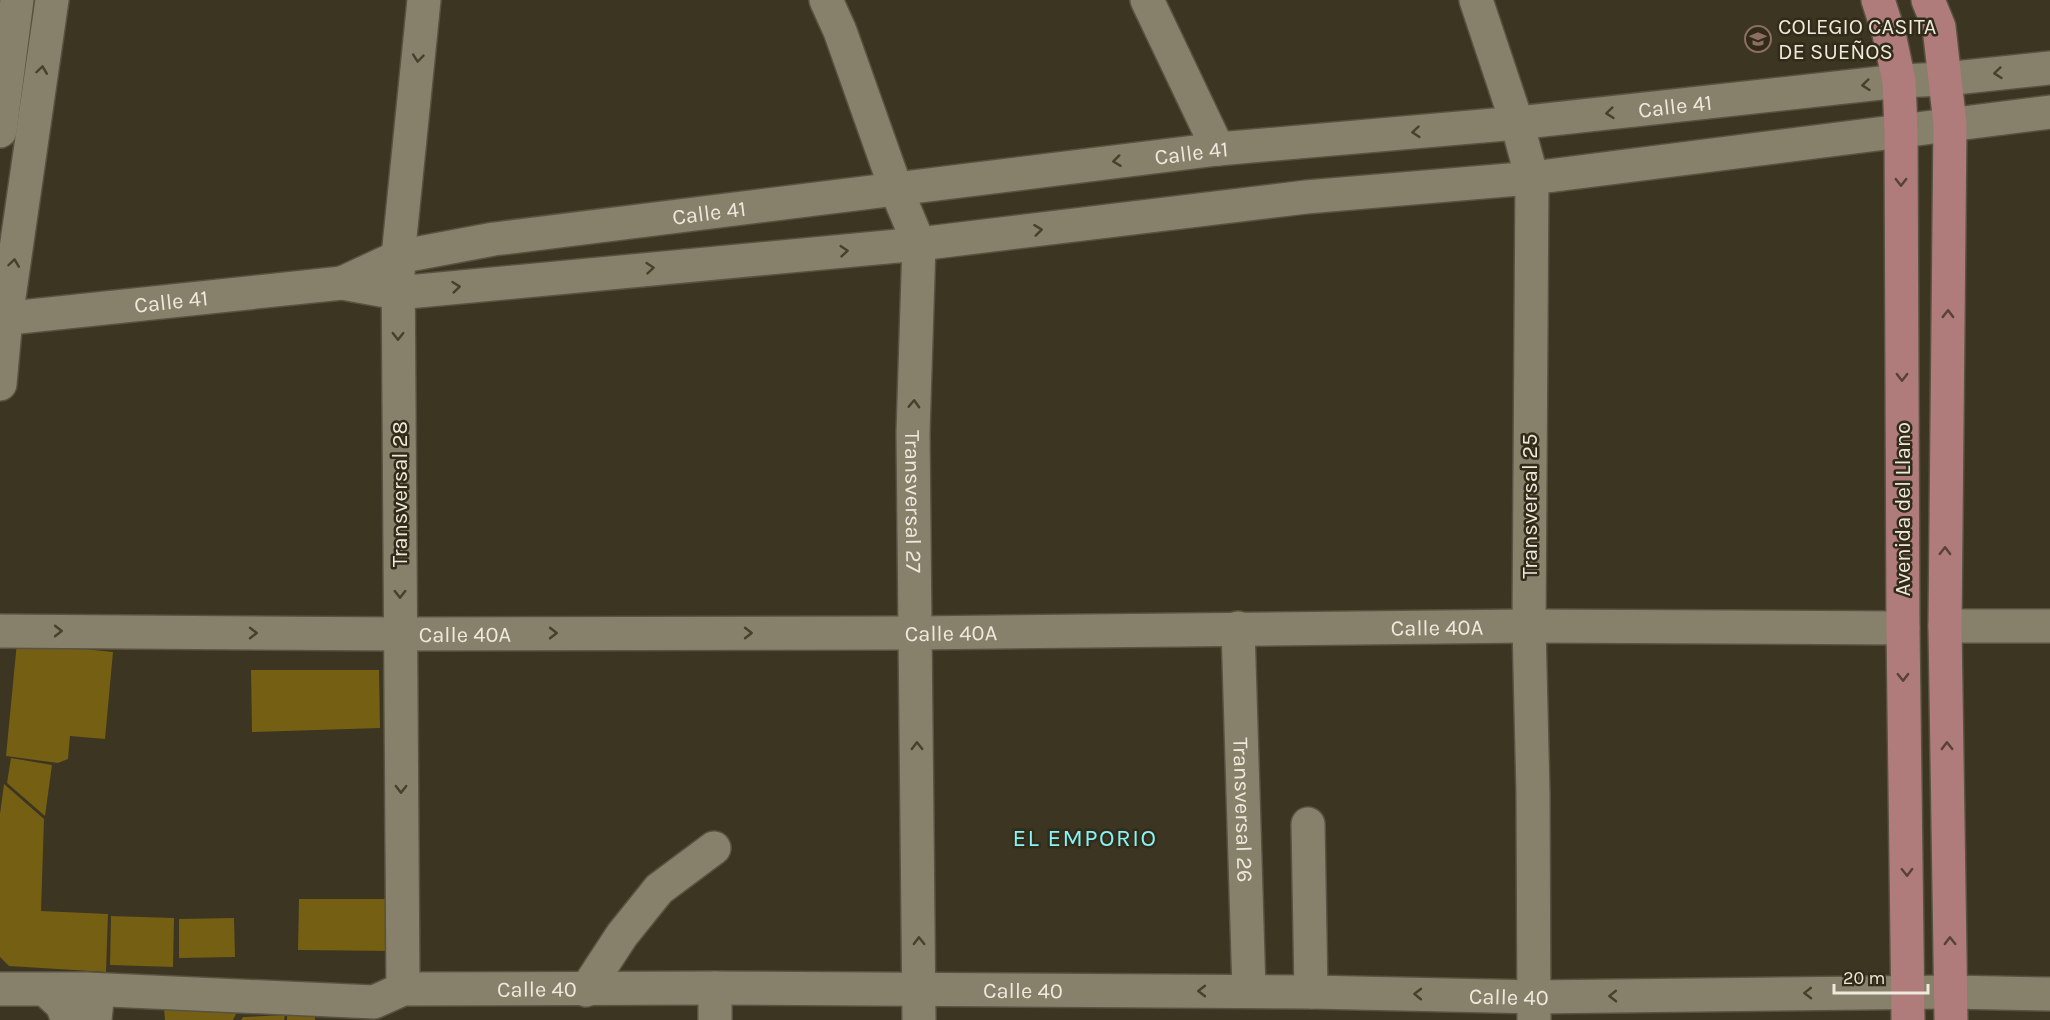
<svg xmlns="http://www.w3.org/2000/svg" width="2050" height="1020" viewBox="0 0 2050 1020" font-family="Karla,sans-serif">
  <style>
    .building { fill: #745f13 }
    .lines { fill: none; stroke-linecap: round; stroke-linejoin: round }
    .minor-casing { stroke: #575241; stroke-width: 36 }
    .major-casing { stroke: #575241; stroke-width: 36 }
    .minor { stroke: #87806a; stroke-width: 33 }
    .major { stroke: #af7b7b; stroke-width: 33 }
    .oneway { stroke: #46402c }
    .oneway2 { stroke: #574336 }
    .labels { text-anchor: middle; stroke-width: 5; stroke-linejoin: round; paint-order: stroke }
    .poi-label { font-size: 22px; fill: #ede9dd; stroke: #312b18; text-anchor: start }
    .street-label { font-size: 22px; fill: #ede9dd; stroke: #312b18 }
    .neighbourhood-label { font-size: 24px; letter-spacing: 1.5px; fill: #87f3f8; stroke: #312b18 }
  </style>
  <rect width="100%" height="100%" fill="#3b3522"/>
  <!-- building -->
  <path class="building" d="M 17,642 L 113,652 L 105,739 L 70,736 L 68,759 L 58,763 L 6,756 Z
    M 251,670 L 379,670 L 380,728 L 252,732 Z
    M 11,758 L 52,765 L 45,816 L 7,783 Z
    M 4,784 L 44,819 L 41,911 L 108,914 L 106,972 L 9,966 L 0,957 L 0,814 Z
    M 299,899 L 388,899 L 396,951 L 298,950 Z
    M 111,916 L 174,918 L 173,967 L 110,965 Z
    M 234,918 L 235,957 L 179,958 L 179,919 Z
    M 241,1004 L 233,1020 L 165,1020 L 164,1009 Z
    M 285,1015 L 284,1020 L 241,1020 L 243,1017 Z
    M 287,1015 L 315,1016 L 315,1020 L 287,1020 Z"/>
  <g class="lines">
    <defs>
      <g id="minor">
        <path id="s1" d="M 826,0 L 840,31 L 896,189 L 919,244 L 913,433 L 919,1020"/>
        <path d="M 1147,0 L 1218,149"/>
        <path d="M 1476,0 L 1517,123 L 1532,178 L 1529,626 L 1533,793 L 1534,1020"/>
        <path d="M 0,131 L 17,0"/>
        <path id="s2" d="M 342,283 L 398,257 L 494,239 L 1218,149 L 1517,123 L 1899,81 L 1945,79 L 2050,68"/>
        <path id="s3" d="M 0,319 L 342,283 L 397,293 L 919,244 L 1306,197 L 1532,178 L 2050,112"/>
        <path d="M 0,384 L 6,318 L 52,0"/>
        <path d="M 1945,626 L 2050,626"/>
        <path id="s4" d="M 1238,628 L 1249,991"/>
        <path id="s5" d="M 0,631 L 400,634 L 915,633 L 1529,626 L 1903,628"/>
        <path d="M 1308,824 L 1311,992"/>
        <path d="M 715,988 L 715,1020"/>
        <path id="s6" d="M 0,989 L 86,989 L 374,1002 L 403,989 L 715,988 L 1311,992 L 1533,997 L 1951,992 L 2050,994"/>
        <path d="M 403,989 L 398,257 L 424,0"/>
        <path d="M 46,990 L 62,1005 L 68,1020"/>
        <path d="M 586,990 L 622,935 L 659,889 L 714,848"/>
        <path d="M 95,1020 L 98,990"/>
      </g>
      <path id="major" d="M 1878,0 L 1889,34 L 1899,81 L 1901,130 L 1903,628 L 1908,1020
        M 1928,0 L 1939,27 L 1950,124 L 1945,626 L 1951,1020"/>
    </defs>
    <!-- minor casing -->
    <use href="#minor" class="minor-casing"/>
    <!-- major casing -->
    <use href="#major" class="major-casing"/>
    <!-- minor -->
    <use href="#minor" class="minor"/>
    <!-- major -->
    <use href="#major" class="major"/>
  </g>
  <!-- one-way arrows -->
  <defs><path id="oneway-chevron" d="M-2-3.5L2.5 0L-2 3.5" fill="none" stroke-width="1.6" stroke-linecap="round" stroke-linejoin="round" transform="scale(1.5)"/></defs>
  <g class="oneway">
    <use href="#oneway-chevron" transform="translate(418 58) rotate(96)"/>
    <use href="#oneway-chevron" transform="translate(42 70) rotate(-82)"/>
    <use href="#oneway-chevron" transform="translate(1998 73) rotate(174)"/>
    <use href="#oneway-chevron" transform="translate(1866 85) rotate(174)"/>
    <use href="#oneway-chevron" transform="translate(1610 113) rotate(174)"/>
    <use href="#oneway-chevron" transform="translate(1416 132) rotate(175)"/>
    <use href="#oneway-chevron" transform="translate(1117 161) rotate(173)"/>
    <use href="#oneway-chevron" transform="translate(1038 230) rotate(-7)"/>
    <use href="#oneway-chevron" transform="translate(844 251) rotate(-5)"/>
    <use href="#oneway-chevron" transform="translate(14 263) rotate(-82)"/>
    <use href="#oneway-chevron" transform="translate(650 268) rotate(-5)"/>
    <use href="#oneway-chevron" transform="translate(456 287) rotate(-6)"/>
    <use href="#oneway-chevron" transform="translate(398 336) rotate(90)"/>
    <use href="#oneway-chevron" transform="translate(914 404) rotate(-88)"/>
    <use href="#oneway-chevron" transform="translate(400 594) rotate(90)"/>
    <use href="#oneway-chevron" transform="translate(58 631)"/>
    <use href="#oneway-chevron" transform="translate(253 633)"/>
    <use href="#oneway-chevron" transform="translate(553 633)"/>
    <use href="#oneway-chevron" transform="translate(748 633)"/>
    <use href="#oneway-chevron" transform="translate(917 746) rotate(-91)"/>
    <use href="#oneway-chevron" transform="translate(401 789) rotate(90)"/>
    <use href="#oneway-chevron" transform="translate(919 941) rotate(-91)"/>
    <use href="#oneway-chevron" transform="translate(1202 991) rotate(-180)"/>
    <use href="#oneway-chevron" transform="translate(1808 993) rotate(179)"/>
    <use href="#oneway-chevron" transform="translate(1418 994) rotate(-179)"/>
    <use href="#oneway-chevron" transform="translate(1613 996) rotate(179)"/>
  </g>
  <g class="oneway2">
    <use href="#oneway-chevron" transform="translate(1901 182) rotate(90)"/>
    <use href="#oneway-chevron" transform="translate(1948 314) rotate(-89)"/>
    <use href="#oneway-chevron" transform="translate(1902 377) rotate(90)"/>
    <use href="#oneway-chevron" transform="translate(1945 551) rotate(-89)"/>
    <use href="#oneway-chevron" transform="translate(1903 677) rotate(89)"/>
    <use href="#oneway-chevron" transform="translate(1947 746) rotate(-91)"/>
    <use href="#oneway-chevron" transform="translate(1907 872) rotate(89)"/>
    <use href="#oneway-chevron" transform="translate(1950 941) rotate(-91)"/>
  </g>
  <!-- icons -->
  <defs>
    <symbol id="school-ring" viewBox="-11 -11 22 22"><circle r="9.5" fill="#312b18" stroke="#8d6e63" stroke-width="1.5"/><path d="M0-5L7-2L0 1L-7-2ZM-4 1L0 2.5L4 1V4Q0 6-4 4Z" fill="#8d6e63"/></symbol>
  </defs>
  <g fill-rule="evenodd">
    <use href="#school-ring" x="1743" y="24" width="30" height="30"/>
  </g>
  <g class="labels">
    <!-- poi labels -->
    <g class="poi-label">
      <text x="1778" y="34">COLEGIO CASITA<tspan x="1778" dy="25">DE SUEÑOS</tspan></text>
    </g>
    <!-- street labels -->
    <g class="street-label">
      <text dy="8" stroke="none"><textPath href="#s2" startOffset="1348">Calle 41</textPath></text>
      <text dy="8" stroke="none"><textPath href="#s2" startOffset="862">Calle 41</textPath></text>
      <text dy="8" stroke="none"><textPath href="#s2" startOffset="376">Calle 41</textPath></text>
      <text dy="8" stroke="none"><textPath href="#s3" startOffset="172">Calle 41</textPath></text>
      <text transform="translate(399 494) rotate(-90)" y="8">Transversal 28</text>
      <text dy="8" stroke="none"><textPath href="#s1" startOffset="519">Transversal 27</textPath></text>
      <text transform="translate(1529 506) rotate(-90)" y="8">Transversal 25</text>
      <text transform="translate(1902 509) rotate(-90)" y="8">Avenida del Llano</text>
      <text dy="8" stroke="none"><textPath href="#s5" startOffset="1437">Calle 40A</textPath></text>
      <text dy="8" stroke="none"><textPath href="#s5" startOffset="951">Calle 40A</textPath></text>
      <text dy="8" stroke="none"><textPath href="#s5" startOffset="465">Calle 40A</textPath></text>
      <text dy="8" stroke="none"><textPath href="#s4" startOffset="182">Transversal 26</textPath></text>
      <text dy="8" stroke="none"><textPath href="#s6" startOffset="540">Calle 40</textPath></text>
      <text dy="8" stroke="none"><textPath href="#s6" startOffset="1026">Calle 40</textPath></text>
      <text dy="8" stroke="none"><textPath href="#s6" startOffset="1512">Calle 40</textPath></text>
    </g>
    <!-- neighbourhood labels -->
    <g class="neighbourhood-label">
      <text x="1085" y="846">EL EMPORIO</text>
    </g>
  </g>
  <!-- scale -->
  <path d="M1834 984v9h94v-9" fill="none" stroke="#ede9dd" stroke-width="3"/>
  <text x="1843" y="984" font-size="18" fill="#ede9dd" stroke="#312b18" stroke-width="4.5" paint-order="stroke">20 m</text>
</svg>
